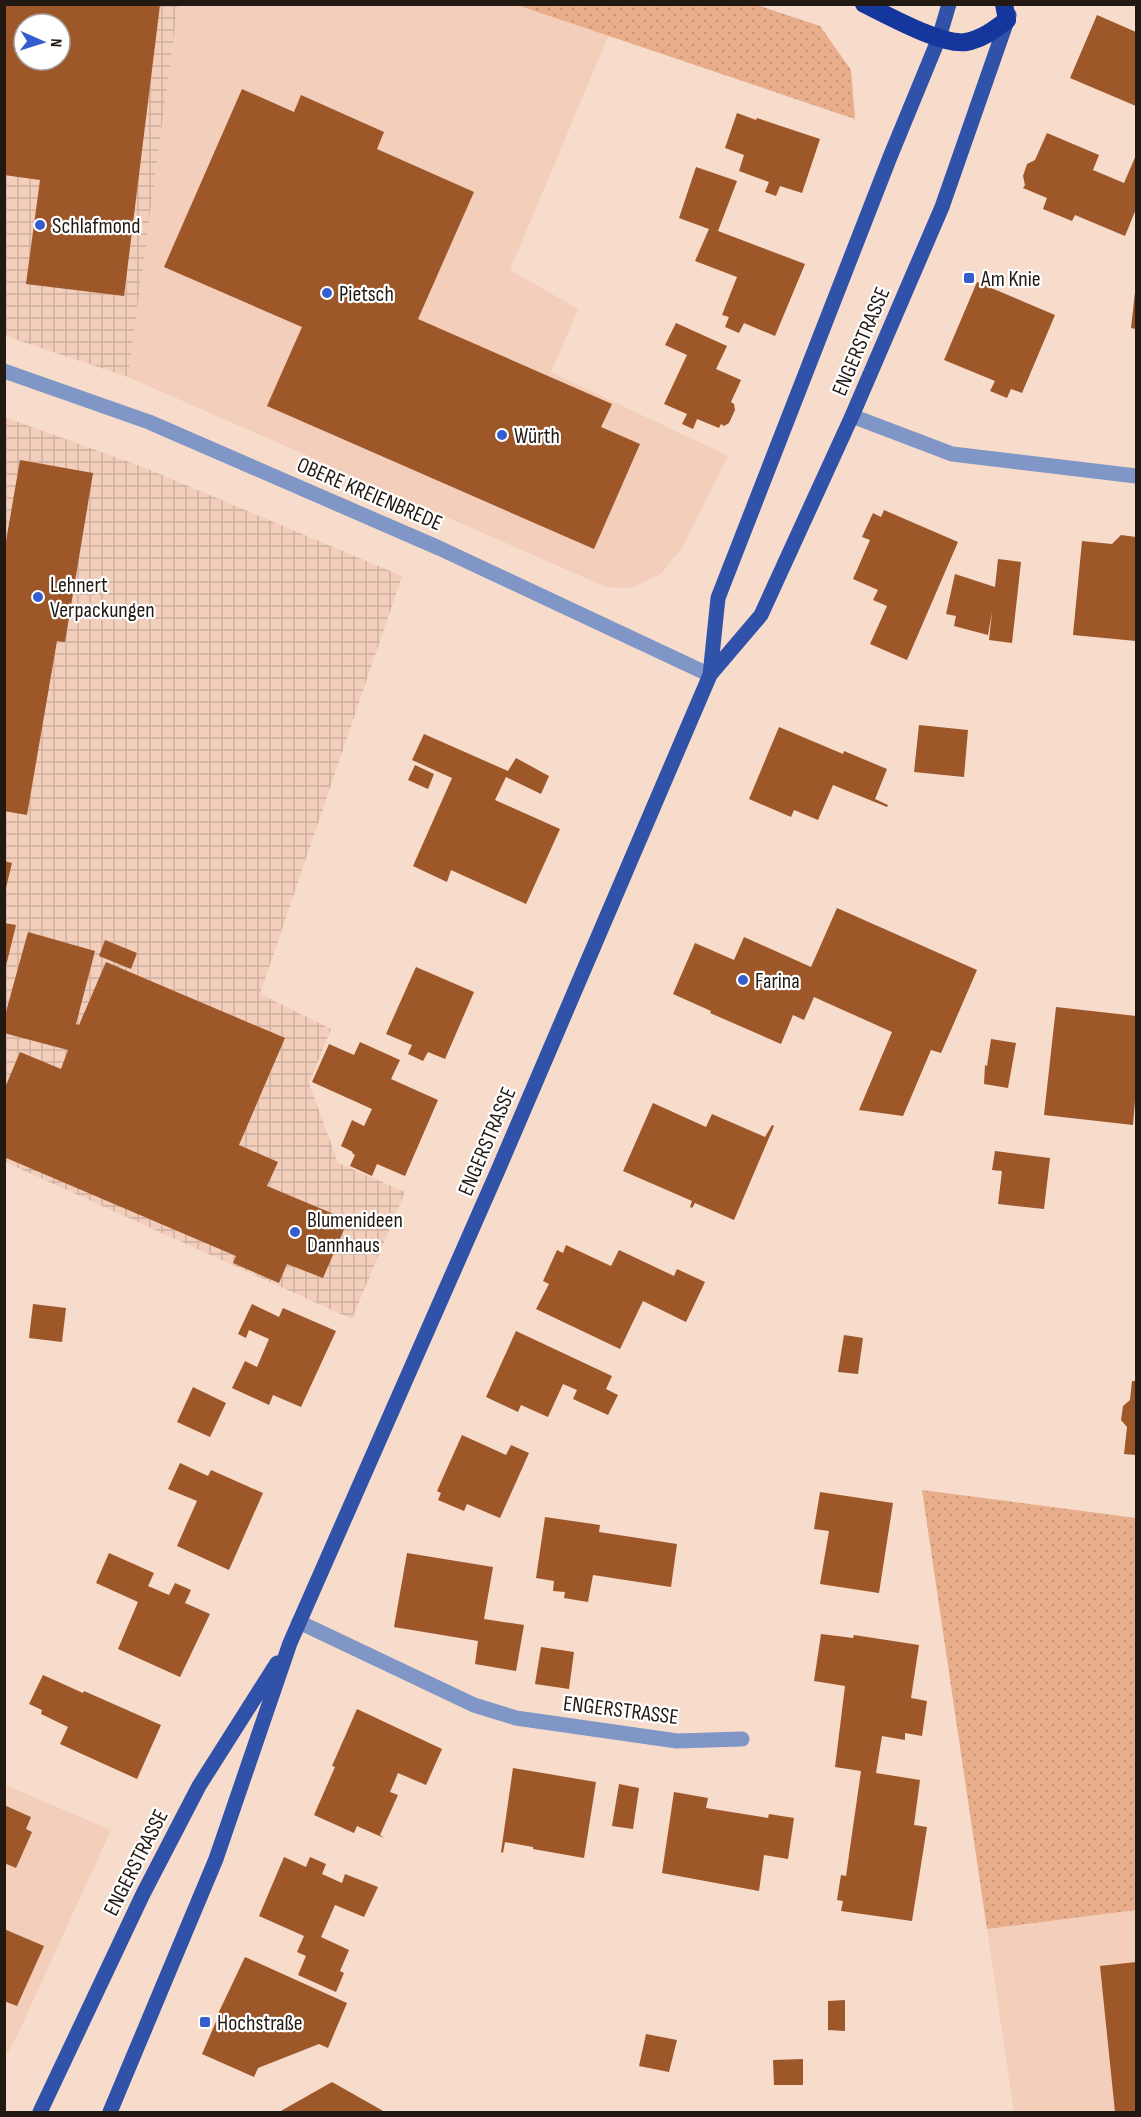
<svg xmlns="http://www.w3.org/2000/svg" width="1141" height="2117" viewBox="0 0 1141 2117" font-family="'Sofia Sans Condensed',sans-serif">
  <style>
    .built { fill: #f2cebb }
    .industrial { fill: url(#industrial-grid); fill-rule: evenodd }
    .grass { fill: url(#grass-dots) }
    .building { fill: #9d5729; fill-rule: evenodd }
    .lines { fill: none; stroke-linecap: round; stroke-linejoin: round }
    .minor { stroke: #7f96c6; stroke-width: 15 }
    .major { stroke: #3052a9; stroke-width: 15 }
    .highway { stroke: #15369c; stroke-width: 18 }
    .poi-dot { fill: #345ece; stroke: #fff; stroke-width: 2 }
    .labels { text-anchor: middle; stroke-width: 4.5; stroke-linejoin: round; paint-order: stroke }
    .poi-label { font-size: 22px; fill: #231913; stroke: #fff; text-anchor: start }
    .street-label { font-size: 22px; fill: #231913; stroke: #fff }
  </style>
  <defs>
    <pattern id="industrial-grid" width="8" height="8" patternUnits="userSpaceOnUse" patternTransform="scale(1.5)"><rect width="8" height="8" fill="#f2cebb"/><path d="M0 4h8M4 0v8" fill="none" stroke="#cfb0a0"/></pattern>
    <pattern id="grass-dots" width="8" height="8" patternUnits="userSpaceOnUse" patternTransform="scale(1.5)"><rect width="8" height="8" fill="#e8ad8a"/><path d="M2 2h.1M6 6h.1" fill="none" stroke="#c79476" stroke-width="1.8" stroke-linecap="round"/></pattern>
  </defs>
  <rect width="100%" height="100%" fill="#f7dbcb"/>
  <!-- built -->
  <path class="built" d="M 178,5 L 517,5 L 609,34 L 510,270 L 578,309 L 551,372 L 728,456 L 682,547 L 661,574 L 631,588 L 606,587 L 128,377 Z
    M 5,1785 L 111,1830 L 16,2038 L 5,2057 Z
    M 1136,1910 L 1136,2112 L 1014,2112 L 987,1929 Z"/>
  <!-- industrial -->
  <path class="industrial" d="M 5,5 L 178,5 L 128,377 L 5,336 ZM 24,24 L 60,24 L 60,60 L 24,60 Z
    M 4,417 L 143,467 L 402,576 L 260,994 L 331,1029 L 309,1083 L 338,1163 L 405,1192 L 352,1319 L 5,1162 Z"/>
  <!-- grass -->
  <path class="grass" d="M 517,5 L 757,5 L 820,26 L 851,70 L 855,119 Z
    M 922,1490 L 1136,1518 L 1136,1910 L 987,1929 Z"/>
  <!-- building -->
  <path class="building" d="M 4,5 L 160,5 L 124,296 L 26,284 L 40,180 L 4,175 ZM 24,24 L 60,24 L 60,60 L 24,60 Z
    M 1097,15 L 1136,32 L 1136,106 L 1070,78 Z
    M 242,89 L 294,112 L 301,95 L 384,132 L 377,149 L 474,192 L 418,319 L 612,404 L 601,427 L 640,444 L 594,549 L 267,406 L 302,327 L 164,267 Z
    M 737,113 L 756,120 L 757,118 L 820,139 L 802,193 L 780,186 L 776,196 L 765,192 L 769,182 L 739,171 L 744,155 L 725,148 Z
    M 1047,133 L 1099,155 L 1093,170 L 1124,183 L 1136,155 L 1136,209 L 1125,236 L 1075,215 L 1072,221 L 1043,209 L 1047,198 L 1023,188 L 1025,185 L 1023,176 L 1027,164 L 1035,160 Z
    M 696,167 L 737,181 L 718,231 L 805,264 L 775,336 L 744,323 L 739,333 L 725,327 L 729,317 L 722,315 L 737,277 L 695,261 L 709,229 L 679,218 Z
    M 977,282 L 1055,315 L 1022,393 L 1011,389 L 1007,398 L 990,391 L 995,381 L 944,360 Z
    M 1135,292 L 1136,292 L 1136,329 L 1131,328 Z
    M 676,323 L 727,346 L 716,369 L 741,380 L 731,402 L 734,404 L 735,410 L 729,423 L 724,426 L 721,424 L 719,428 L 697,419 L 693,429 L 682,424 L 687,414 L 664,404 L 687,355 L 665,345 Z
    M 20,460 L 93,473 L 65,642 L 57,641 L 27,815 L 4,811 L 4,553 Z
    M 884,510 L 958,542 L 907,660 L 870,644 L 887,606 L 873,600 L 878,590 L 853,579 L 870,540 L 862,537 L 873,513 L 881,517 Z
    M 1121,535 L 1136,537 L 1136,641 L 1073,635 L 1082,541 L 1112,544 Z
    M 998,559 L 1021,562 L 1012,643 L 989,640 L 992,612 L 988,635 L 954,626 L 956,616 L 946,614 L 955,574 L 995,587 Z
    M 919,725 L 968,730 L 964,777 L 914,772 Z
    M 779,727 L 843,754 L 844,751 L 887,769 L 875,799 L 888,805 L 887,807 L 833,785 L 818,820 L 794,810 L 791,817 L 749,799 Z
    M 424,734 L 508,771 L 516,758 L 549,776 L 541,794 L 506,777 L 495,800 L 560,829 L 526,904 L 451,870 L 447,882 L 413,866 L 452,778 L 412,760 Z
    M 415,765 L 434,774 L 428,789 L 408,780 Z
    M 4,861 L 12,863 L 5,892 L 4,892 Z
    M 837,908 L 977,970 L 941,1053 L 931,1050 L 903,1116 L 859,1110 L 892,1032 L 814,997 L 804,1020 L 793,1015 L 781,1044 L 710,1013 L 711,1011 L 673,994 L 695,943 L 734,960 L 744,937 L 811,967 Z
    M 4,923 L 16,925 L 5,970 L 4,970 Z
    M 28,932 L 95,951 L 76,1024 L 79,1025 L 106,962 L 285,1038 L 239,1145 L 278,1162 L 267,1186 L 348,1220 L 323,1278 L 287,1264 L 279,1283 L 233,1263 L 236,1256 L 4,1157 L 4,1090 L 20,1052 L 61,1069 L 68,1050 L 4,1033 L 4,1019 Z
    M 105,940 L 137,953 L 131,969 L 99,956 Z
    M 416,967 L 474,992 L 445,1059 L 428,1052 L 423,1061 L 408,1054 L 412,1045 L 386,1034 Z
    M 1056,1007 L 1136,1016 L 1136,1089 L 1133,1125 L 1044,1115 Z
    M 991,1039 L 1016,1043 L 1008,1088 L 984,1084 L 985,1065 L 987,1066 Z
    M 360,1042 L 400,1060 L 391,1079 L 438,1100 L 405,1176 L 377,1164 L 372,1176 L 350,1166 L 355,1155 L 352,1153 L 353,1152 L 341,1146 L 352,1120 L 364,1126 L 372,1109 L 312,1082 L 329,1044 L 354,1055 Z
    M 653,1103 L 706,1127 L 712,1114 L 765,1137 L 772,1125 L 774,1126 L 734,1220 L 695,1203 L 692,1208 L 690,1207 L 692,1201 L 623,1171 Z
    M 995,1151 L 1050,1158 L 1044,1209 L 998,1204 L 1002,1171 L 992,1170 Z
    M 566,1245 L 611,1266 L 619,1250 L 674,1276 L 677,1269 L 705,1282 L 686,1322 L 643,1301 L 620,1349 L 536,1309 L 549,1284 L 543,1281 L 557,1250 L 563,1253 Z
    M 33,1304 L 66,1308 L 62,1342 L 29,1338 Z
    M 252,1304 L 279,1317 L 283,1308 L 336,1331 L 301,1407 L 273,1395 L 269,1405 L 232,1388 L 245,1361 L 257,1367 L 269,1339 L 249,1330 L 246,1338 L 238,1334 Z
    M 516,1331 L 612,1376 L 606,1389 L 618,1395 L 608,1415 L 573,1399 L 577,1390 L 563,1384 L 548,1417 L 521,1405 L 518,1412 L 486,1397 Z
    M 844,1335 L 863,1338 L 858,1374 L 838,1372 Z
    M 1132,1381 L 1136,1381 L 1136,1455 L 1124,1454 L 1127,1427 L 1121,1420 L 1123,1406 L 1130,1400 Z
    M 193,1387 L 226,1403 L 210,1437 L 177,1422 Z
    M 462,1435 L 506,1455 L 511,1445 L 529,1453 L 500,1518 L 467,1504 L 464,1511 L 438,1500 L 441,1493 L 437,1491 Z
    M 180,1463 L 208,1476 L 211,1470 L 263,1493 L 229,1570 L 177,1546 L 197,1501 L 168,1489 Z
    M 820,1492 L 893,1503 L 879,1593 L 820,1584 L 829,1531 L 814,1529 Z
    M 545,1517 L 600,1525 L 599,1532 L 677,1544 L 671,1587 L 593,1575 L 588,1602 L 564,1598 L 565,1592 L 553,1591 L 554,1581 L 536,1578 Z
    M 109,1553 L 154,1573 L 148,1586 L 169,1595 L 175,1583 L 191,1590 L 185,1603 L 210,1614 L 180,1677 L 118,1649 L 138,1602 L 96,1583 Z
    M 407,1553 L 493,1567 L 484,1619 L 524,1625 L 516,1671 L 475,1664 L 478,1641 L 394,1627 Z
    M 821,1634 L 853,1638 L 854,1635 L 919,1645 L 911,1698 L 927,1701 L 922,1736 L 905,1733 L 905,1740 L 882,1736 L 876,1773 L 920,1780 L 914,1825 L 927,1827 L 912,1921 L 841,1911 L 843,1901 L 837,1900 L 841,1875 L 846,1876 L 861,1771 L 835,1767 L 845,1686 L 814,1681 Z
    M 541,1647 L 574,1652 L 569,1689 L 535,1684 Z
    M 43,1675 L 83,1693 L 84,1691 L 161,1725 L 137,1779 L 60,1744 L 68,1727 L 41,1714 L 42,1710 L 29,1704 Z
    M 357,1709 L 442,1749 L 426,1785 L 398,1773 L 390,1792 L 398,1795 L 380,1835 L 384,1838 L 357,1826 L 354,1833 L 314,1815 L 335,1767 L 332,1766 Z
    M 513,1768 L 596,1782 L 584,1858 L 533,1849 L 533,1847 L 505,1842 L 503,1853 L 501,1852 Z
    M 619,1784 L 639,1788 L 633,1829 L 612,1826 Z
    M 674,1792 L 708,1798 L 706,1808 L 768,1818 L 769,1814 L 794,1818 L 788,1859 L 764,1855 L 759,1891 L 662,1873 Z
    M 4,1805 L 31,1817 L 26,1829 L 32,1832 L 16,1868 L 4,1863 Z
    M 284,1857 L 306,1867 L 310,1857 L 326,1864 L 322,1874 L 342,1883 L 345,1874 L 378,1887 L 364,1917 L 335,1905 L 321,1937 L 349,1950 L 340,1971 L 344,1973 L 336,1992 L 298,1975 L 306,1956 L 297,1952 L 304,1936 L 259,1916 Z
    M 4,1929 L 44,1946 L 17,2006 L 4,2001 Z
    M 245,1957 L 347,2003 L 328,2048 L 319,2044 L 258,2068 L 254,2077 L 202,2054 L 218,2017 L 217,2016 Z
    M 1136,1962 L 1136,2112 L 1115,2112 L 1100,1966 Z
    M 845,2000 L 845,2031 L 828,2030 L 828,2001 Z
    M 646,2034 L 677,2040 L 669,2072 L 639,2066 Z
    M 803,2059 L 803,2085 L 774,2085 L 773,2060 Z
    M 332,2082 L 385,2112 L 279,2112 Z"/>
  <g class="lines">
    <!-- minor -->
    <path class="minor" d="M 4,371 L 149,422 L 439,548 L 710,675
      M 852,416 L 952,454 L 1136,476
      M 299,1622 L 474,1705 L 516,1718 L 677,1741 L 742,1739"/>
    <!-- major -->
    <path class="major" d="M 710,675 L 718,598 L 890,157 L 939,38 L 949,4
      M 40,2112 L 143,1894 L 199,1786 L 277,1663
      M 110,2112 L 216,1859 L 290,1643 L 499,1168 L 710,675 L 761,615 L 852,416 L 942,207 L 1009,15"/>
    <!-- highway -->
    <path class="highway" d="M 864,4 C 887,15 942,46 966,42 C 982,39 994,30 1007,20 L 1004,4"/>
  </g>
  <!-- markers -->
  <g class="poi-dot">
    <circle cx="40" cy="225" r="6"/>
    <rect x="963" y="272" width="12" height="12" rx="3"/>
    <circle cx="327" cy="293" r="6"/>
    <circle cx="502" cy="435" r="6"/>
    <circle cx="38" cy="597" r="6"/>
    <circle cx="743" cy="980" r="6"/>
    <circle cx="295" cy="1232" r="6"/>
    <rect x="199" y="2016" width="12" height="12" rx="3"/>
  </g>
  <g class="labels">
    <!-- poi labels -->
    <g class="poi-label">
      <text x="52" y="233">Schlafmond</text>
      <text x="981" y="286">Am Knie</text>
      <text x="339" y="301">Pietsch</text>
      <text x="514" y="443">Würth</text>
      <text x="50" y="592">Lehnert<tspan x="50" dy="25">Verpackungen</tspan></text>
      <text x="755" y="988">Farina</text>
      <text x="307" y="1227">Blumenideen<tspan x="307" dy="25">Dannhaus</tspan></text>
      <text x="217" y="2030">Hochstraße</text>
    </g>
    <!-- street labels -->
    <g class="street-label">
      <text transform="translate(860 341) rotate(-67)" y="8">ENGERSTRASSE</text>
      <text transform="translate(370 493) rotate(23)" y="8">OBERE KREIENBREDE</text>
      <text transform="translate(486 1141) rotate(-67)" y="8">ENGERSTRASSE</text>
      <text transform="translate(621 1709) rotate(7)" y="8">ENGERSTRASSE</text>
      <text transform="translate(135 1862) rotate(-63)" y="8">ENGERSTRASSE</text>
    </g>
  </g>
  <!-- border -->
  <rect width="1141" height="2117" fill="none" stroke="#231913" stroke-width="12"/>
  <!-- north arrow -->
  <g transform="translate(42 42) rotate(93)"><circle r="28" fill="#ffffff" stroke="#a7a3a1" stroke-width="1.5"/>
  <path d="M0-4.5L10 22L0 15L-10 22Z" fill="#345ece"/>
  <text y="-9" font-size="16" font-weight="bold" text-anchor="middle" fill="#231913">N</text>
  </g>
</svg>
